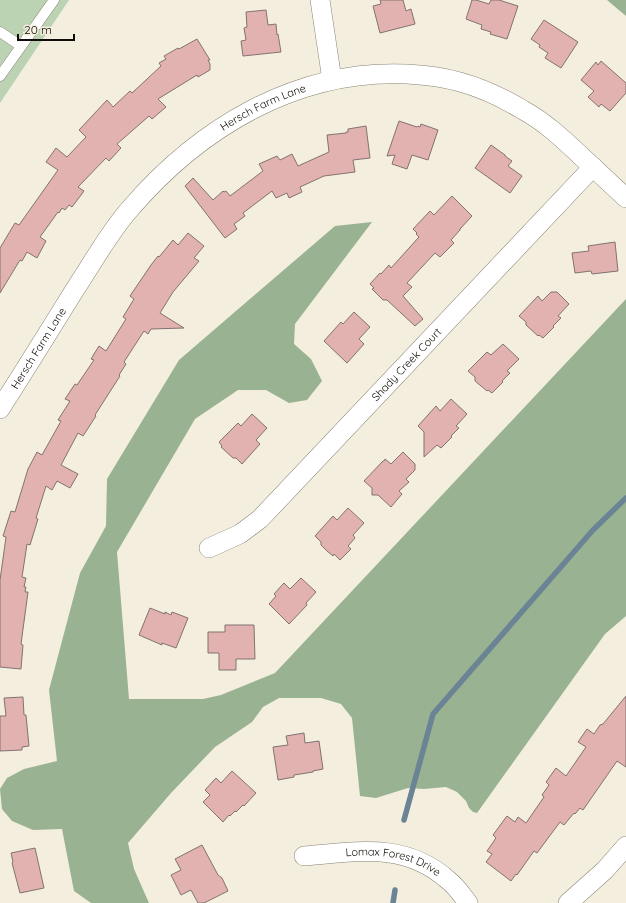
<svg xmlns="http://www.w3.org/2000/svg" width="626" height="903" viewBox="0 0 626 903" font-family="Quicksand,sans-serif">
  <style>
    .green { fill: #bbd2b3 }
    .forest { fill: #99b291 }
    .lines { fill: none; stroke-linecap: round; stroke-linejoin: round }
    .stream { stroke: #6b8495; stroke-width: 5.5 }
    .building { fill: #e1b2b0; stroke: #837271 }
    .lane-casing { stroke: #888274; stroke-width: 11 }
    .street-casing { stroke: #888274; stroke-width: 20 }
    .lane { stroke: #fff; stroke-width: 10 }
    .street { stroke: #fff; stroke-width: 19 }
    .labels { text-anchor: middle; stroke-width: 3; stroke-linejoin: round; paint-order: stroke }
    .street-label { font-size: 11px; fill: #100d08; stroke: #f4eede }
  </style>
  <rect width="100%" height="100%" fill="#f4eede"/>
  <!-- green -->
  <path class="green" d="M 0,0 L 69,0 L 0,103 Z"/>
  <!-- forest -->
  <path class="forest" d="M 607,0 L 626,0 L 626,16 Z
    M 372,222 L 295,324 L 294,344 L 311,359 L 322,381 L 307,400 L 289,403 L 266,390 L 238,390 L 195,419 L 117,552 L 129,699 L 203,699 L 221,695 L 275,673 L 626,299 L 626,616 L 605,634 L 477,813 L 473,812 L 469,808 L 466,801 L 457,792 L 446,787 L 424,789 L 408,788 L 376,798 L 360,796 L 352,718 L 341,704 L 321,698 L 279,698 L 263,707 L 252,722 L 215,747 L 171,793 L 128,843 L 134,869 L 149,903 L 91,903 L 74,891 L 62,829 L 33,830 L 12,821 L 2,809 L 0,789 L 7,778 L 24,769 L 57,761 L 49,690 L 80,573 L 106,526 L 107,479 L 179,360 L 335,226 Z"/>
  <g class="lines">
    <!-- stream -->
    <path class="stream" d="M 404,820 L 433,714 L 593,530 L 626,498
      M 393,903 L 395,890"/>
  </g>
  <!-- building -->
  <path class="building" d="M 380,0 L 403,0 L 406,11 L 411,9 L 415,24 L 380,33 L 373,6 L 381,4 Z
    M 472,0 L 476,0 L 489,4 L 491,0 L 499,0 L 518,6 L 507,39 L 490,34 L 491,32 L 481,29 L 482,25 L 466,19 Z
    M 266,10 L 268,25 L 276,24 L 277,35 L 278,34 L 281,52 L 243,56 L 241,41 L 246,40 L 244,28 L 247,27 L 246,12 Z
    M 544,20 L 578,42 L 561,68 L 545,58 L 548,53 L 539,47 L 540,45 L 531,39 Z
    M 197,39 L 210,60 L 208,60 L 210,64 L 210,70 L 198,77 L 197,75 L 158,99 L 166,107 L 152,119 L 149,116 L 117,144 L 121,148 L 109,161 L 106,158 L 78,187 L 84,191 L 72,207 L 69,205 L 65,210 L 62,208 L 59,213 L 58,212 L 40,237 L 46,241 L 37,258 L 27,252 L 22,261 L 20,260 L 0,293 L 0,248 L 15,223 L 19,225 L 58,170 L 46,162 L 56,148 L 67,157 L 86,137 L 79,130 L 107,100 L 113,107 L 130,91 L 132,93 L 161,66 L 159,63 L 166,59 L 164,56 L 178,48 L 179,49 Z
    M 601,61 L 626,83 L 626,93 L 610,111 L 601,104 L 599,107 L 588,97 L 594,91 L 581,80 L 596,62 L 598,65 Z
    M 399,121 L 417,127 L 418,126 L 420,127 L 421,124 L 438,130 L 428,160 L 412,155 L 407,169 L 392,164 L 395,155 L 387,156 Z
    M 366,126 L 370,158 L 353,160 L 355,172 L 324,176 L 300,187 L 302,192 L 289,198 L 287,193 L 276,198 L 272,191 L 243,213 L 245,216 L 234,224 L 237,229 L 225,238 L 185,186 L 193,178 L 213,200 L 223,191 L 224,192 L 226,191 L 230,196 L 263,171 L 259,164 L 277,156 L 280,160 L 292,154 L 298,166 L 329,152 L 327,135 L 346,133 L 346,132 L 348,132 L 348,129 Z
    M 491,145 L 505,155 L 505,156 L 512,161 L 508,166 L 522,176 L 510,193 L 475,168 Z
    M 452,196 L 472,216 L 460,229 L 460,230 L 451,240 L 454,243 L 440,257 L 435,253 L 407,283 L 412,287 L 403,296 L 423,319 L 415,326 L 387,300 L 383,300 L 372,289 L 374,288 L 370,284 L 380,273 L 381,274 L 389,265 L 391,268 L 419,237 L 416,234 L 417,233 L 413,229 L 430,211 L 434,215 Z
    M 188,233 L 204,246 L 194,258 L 199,261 L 173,292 L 160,313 L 184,328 L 151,329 L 148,334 L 144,331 L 124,362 L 126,364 L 119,375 L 120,376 L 95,415 L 96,416 L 83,436 L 78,433 L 61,465 L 78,474 L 70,488 L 57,481 L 52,490 L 46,486 L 36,518 L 38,519 L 30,545 L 27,544 L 22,577 L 26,578 L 24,587 L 26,587 L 25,592 L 28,592 L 21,644 L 23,645 L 21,669 L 0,667 L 0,580 L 6,537 L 3,536 L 11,511 L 15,512 L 28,469 L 37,452 L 42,455 L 61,421 L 58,420 L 70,401 L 65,399 L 75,384 L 77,385 L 94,360 L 91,359 L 99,346 L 106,351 L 126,319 L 123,317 L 134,299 L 130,296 L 151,265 L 158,256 L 159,257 L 173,240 L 178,245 Z
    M 615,242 L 618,271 L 592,274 L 591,271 L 575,273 L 572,253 L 589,251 L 588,246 Z
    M 551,292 L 557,292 L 569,304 L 558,316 L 561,318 L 553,326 L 554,327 L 543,338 L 539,335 L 538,336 L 526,325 L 526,322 L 519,316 L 538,296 L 542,301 Z
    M 354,312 L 370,327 L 359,339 L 364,344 L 347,363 L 324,341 L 341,322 L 343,324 Z
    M 503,344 L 519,359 L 507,371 L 510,373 L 502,381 L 503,382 L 492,393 L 488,390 L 487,391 L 475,381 L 475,377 L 468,371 L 487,352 L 491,355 Z
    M 451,399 L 467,414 L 456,426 L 459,428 L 451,436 L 452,437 L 441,448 L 437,445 L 424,457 L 424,432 L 418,426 L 436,406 L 440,411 Z
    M 252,414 L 267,428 L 256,440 L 260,444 L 242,464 L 236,458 L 233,458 L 221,447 L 222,446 L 219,442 L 238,423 L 241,426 Z
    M 403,452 L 415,464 L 415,470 L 406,479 L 409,482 L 399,491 L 402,494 L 391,507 L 378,495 L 372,495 L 372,488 L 364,481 L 383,461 L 384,461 L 385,459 L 391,464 Z
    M 348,508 L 364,523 L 353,535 L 355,538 L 348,546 L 351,549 L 340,560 L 334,554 L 333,556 L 327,551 L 321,545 L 321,542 L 315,536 L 333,516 L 337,520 Z
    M 301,578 L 316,592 L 306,603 L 307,605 L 289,624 L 269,604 L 276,596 L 274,594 L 284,583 L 290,589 Z
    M 150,608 L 165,614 L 165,612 L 171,615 L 172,612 L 188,618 L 176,648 L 162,643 L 162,645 L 139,635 Z
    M 225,625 L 254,625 L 255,659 L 236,659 L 236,670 L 219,670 L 219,653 L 208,653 L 208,632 L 225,632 Z
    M 626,696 L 626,767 L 617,761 L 583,810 L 580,808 L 575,814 L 574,813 L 564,825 L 560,822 L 537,853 L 534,851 L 517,875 L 516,874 L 511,881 L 486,862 L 492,854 L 487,851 L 496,838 L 493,835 L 507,816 L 515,822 L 518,817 L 526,823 L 544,797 L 542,795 L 549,785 L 546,782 L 556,768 L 566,776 L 586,747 L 578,742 L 587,729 L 594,734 L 600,725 L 603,724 Z
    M 23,697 L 24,715 L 26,715 L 29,746 L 22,747 L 22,750 L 0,751 L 0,716 L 6,716 L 4,698 Z
    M 304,733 L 305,743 L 319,741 L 323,769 L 313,771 L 313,772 L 294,775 L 294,777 L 278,780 L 273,747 L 288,745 L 286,736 Z
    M 232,771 L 256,793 L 244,806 L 243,805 L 236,812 L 235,811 L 230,816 L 229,815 L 223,822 L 203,802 L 210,795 L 205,790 L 216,778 L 221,783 Z
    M 202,845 L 218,875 L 222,878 L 228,891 L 204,903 L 198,903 L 191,890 L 181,895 L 171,875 L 181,870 L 175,859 Z
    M 35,848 L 44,888 L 20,893 L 12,863 L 13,862 L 11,853 Z"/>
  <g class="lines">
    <defs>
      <path id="lane" d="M 0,32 L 21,46
        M 0,76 L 54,0"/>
      <g id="street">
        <path d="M 320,0 L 332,80"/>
        <path id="s1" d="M 0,409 C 25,370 49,331 74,291 C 92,264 108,234 129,210 C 199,128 296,69 407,74 C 424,75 443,77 460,82 C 482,88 503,98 523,110 C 545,122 563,139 581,156 C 596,170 611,184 626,198"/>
        <path id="s2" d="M 209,548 L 240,534 L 260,519 L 593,167"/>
        <path id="s3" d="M 304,856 C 356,852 404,841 448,880 C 456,886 462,895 468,903"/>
        <path d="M 568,903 L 605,870 L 626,846"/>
      </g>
    </defs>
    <!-- lane casing -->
    <use href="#lane" class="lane-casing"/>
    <!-- street casing -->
    <use href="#street" class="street-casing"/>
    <!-- lane -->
    <use href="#lane" class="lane"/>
    <!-- street -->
    <use href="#street" class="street"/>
  </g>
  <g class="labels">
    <!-- street labels -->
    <g class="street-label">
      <text dy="4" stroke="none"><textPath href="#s1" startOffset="408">Hersch Farm Lane</textPath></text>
      <text dy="4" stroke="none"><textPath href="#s1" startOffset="72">Hersch Farm Lane</textPath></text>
      <text dy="4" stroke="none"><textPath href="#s2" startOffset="272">Shady Creek Court</textPath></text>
      <text dy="4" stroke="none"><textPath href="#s3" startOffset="91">Lomax Forest Drive</textPath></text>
    </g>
  </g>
  <!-- scale -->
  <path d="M18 34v6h56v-6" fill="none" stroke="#100d08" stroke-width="2"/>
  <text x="24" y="34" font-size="12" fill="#100d08" stroke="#f4eede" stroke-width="3" paint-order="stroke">20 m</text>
</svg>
